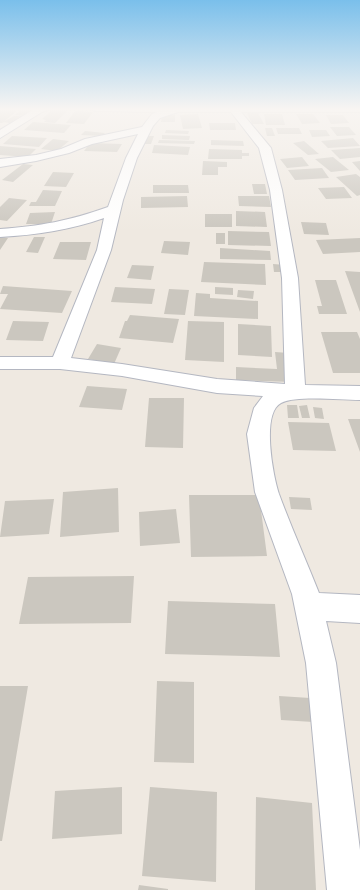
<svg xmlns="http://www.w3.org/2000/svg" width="360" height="890" viewBox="0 0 360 890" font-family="Inter,sans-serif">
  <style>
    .building { fill: #cbc7bf }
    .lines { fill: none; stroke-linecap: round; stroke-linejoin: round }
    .minor-casing { stroke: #b4b7c1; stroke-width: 2 }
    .minor { fill: #fff; fill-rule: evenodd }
  </style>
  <rect width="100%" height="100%" fill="#efe9e1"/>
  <!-- building -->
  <path class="building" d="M 22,109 L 32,110 L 25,116 L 15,115 Z
    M 0,110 L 17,111 L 2,123 L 0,123 Z
    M 52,110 L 67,111 L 55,123 L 44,122 L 46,120 L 42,119 Z
    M 75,111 L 93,112 L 84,124 L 66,123 Z
    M 247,113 L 258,113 L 264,124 L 252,124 Z
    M 198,114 L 202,128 L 183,129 L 180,115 Z
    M 264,114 L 282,114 L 285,125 L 266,125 Z
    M 296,114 L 313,114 L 320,123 L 302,124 Z
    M 162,115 L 175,115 L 175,122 L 161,122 Z
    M 326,115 L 343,115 L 349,123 L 331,124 Z
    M 14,116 L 21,116 L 10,123 L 3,122 Z
    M 33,122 L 71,125 L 64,133 L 24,130 Z
    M 209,123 L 235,123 L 236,130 L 210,130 Z
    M 330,127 L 349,127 L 356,135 L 337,136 Z
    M 265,128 L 272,128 L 275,136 L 267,136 Z
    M 276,128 L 299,128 L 302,134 L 278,134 Z
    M 166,130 L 189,131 L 188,134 L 165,133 Z
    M 309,130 L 326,130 L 330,136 L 312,137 Z
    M 85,131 L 105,133 L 101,136 L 81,135 Z
    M 162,135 L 190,136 L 189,140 L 162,139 Z
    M 12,136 L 47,138 L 39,147 L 3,144 Z
    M 146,136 L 154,136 L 151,144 L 143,144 Z
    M 353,138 L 360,146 L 328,148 L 321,141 Z
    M 53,139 L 69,141 L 57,151 L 41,149 Z
    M 159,140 L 195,141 L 194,144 L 158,143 Z
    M 211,140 L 243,141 L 244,146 L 211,145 Z
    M 304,141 L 319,154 L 308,155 L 293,143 Z
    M 90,143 L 122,144 L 117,152 L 84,151 Z
    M 154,145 L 190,147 L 188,155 L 152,153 Z
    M 0,146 L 36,149 L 28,157 L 0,155 Z
    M 360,148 L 360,157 L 340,159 L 331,150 Z
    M 209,149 L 242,150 L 242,153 L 249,153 L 249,156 L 242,156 L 242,159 L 208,159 Z
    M 302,157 L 309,166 L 287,168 L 280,159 Z
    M 333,157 L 349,170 L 331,172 L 315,159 Z
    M 203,161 L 227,162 L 227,167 L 218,167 L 218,175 L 202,175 Z
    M 360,161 L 360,171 L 352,162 Z
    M 23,164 L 33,165 L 13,182 L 2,180 Z
    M 322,168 L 329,178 L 295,180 L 288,170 Z
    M 53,172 L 74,173 L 66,187 L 44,186 Z
    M 356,174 L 360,177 L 360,195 L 357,196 L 336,177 Z
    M 252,184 L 265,184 L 267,194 L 254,194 Z
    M 153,185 L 188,185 L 189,193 L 153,193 Z
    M 344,187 L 352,198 L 326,199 L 318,188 Z
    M 43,190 L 62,191 L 55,206 L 29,206 L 31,202 L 36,202 Z
    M 187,196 L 188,207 L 141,208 L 141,197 Z
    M 238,196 L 269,196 L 271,207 L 239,206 Z
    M 9,198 L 27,200 L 7,221 L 0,220 L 0,207 Z
    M 236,211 L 265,212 L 267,227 L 236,226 Z
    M 55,212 L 51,224 L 26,224 L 30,213 Z
    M 205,214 L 232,214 L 232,227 L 205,227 Z
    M 301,222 L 326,223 L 329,235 L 304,234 Z
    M 228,231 L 269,232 L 271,246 L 228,245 Z
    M 216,233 L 225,233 L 225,244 L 216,244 Z
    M 0,237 L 8,238 L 0,250 Z
    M 34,237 L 45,237 L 38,253 L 26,252 Z
    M 360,238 L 360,252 L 323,254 L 316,240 Z
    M 164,241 L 190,242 L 188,255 L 161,253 Z
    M 60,242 L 91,242 L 86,260 L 53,259 Z
    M 220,248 L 270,251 L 271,260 L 220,259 Z
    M 204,262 L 265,264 L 266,285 L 201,282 Z
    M 273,264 L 286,265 L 286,272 L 274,272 Z
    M 132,265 L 154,266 L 151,280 L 127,278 Z
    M 345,271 L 360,272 L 360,312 Z
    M 315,280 L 336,280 L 347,314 L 319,314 L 317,306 L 322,306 Z
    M 3,286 L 72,291 L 62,313 L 0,309 L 8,294 L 0,294 Z
    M 115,287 L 155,289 L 152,304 L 111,302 Z
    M 215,287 L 233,288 L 233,295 L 215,294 Z
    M 169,289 L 189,290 L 185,315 L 164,314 Z
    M 238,290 L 254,291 L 253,299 L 237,297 Z
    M 196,293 L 210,294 L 210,298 L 258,301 L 258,319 L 194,316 Z
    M 130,315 L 179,319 L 173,343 L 119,338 L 125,321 L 127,321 Z
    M 13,321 L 49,322 L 43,341 L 6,340 Z
    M 188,321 L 224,322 L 224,362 L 185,360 Z
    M 238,324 L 271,326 L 272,357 L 238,355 Z
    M 321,332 L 357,332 L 360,339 L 360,373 L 333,373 Z
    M 97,344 L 121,348 L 114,364 L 88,359 Z
    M 275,352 L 289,353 L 292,382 L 236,380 L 236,367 L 277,369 Z
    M 87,386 L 127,389 L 122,410 L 79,407 Z
    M 149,398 L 184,398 L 183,448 L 145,447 Z
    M 287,405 L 297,405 L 299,418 L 288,418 Z
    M 307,405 L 310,418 L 302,418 L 299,406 Z
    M 313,407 L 322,408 L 324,419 L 315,418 Z
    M 348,419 L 360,419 L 360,452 Z
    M 288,422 L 329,423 L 336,451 L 293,450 Z
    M 118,488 L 119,532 L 60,537 L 63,492 Z
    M 189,495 L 259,495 L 267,556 L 191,557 Z
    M 289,497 L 310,498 L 312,510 L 291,509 Z
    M 54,499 L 49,534 L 0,537 L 5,501 Z
    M 176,509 L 180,543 L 140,546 L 139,512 Z
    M 134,576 L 131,623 L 19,624 L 28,577 Z
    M 168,601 L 275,604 L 280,657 L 165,654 Z
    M 157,681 L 194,682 L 194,763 L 154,762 Z
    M 0,686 L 28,686 L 2,841 L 0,841 Z
    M 279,696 L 310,698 L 313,722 L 281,720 Z
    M 122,787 L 122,834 L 52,839 L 55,791 Z
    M 150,787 L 217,792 L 216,882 L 142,876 Z
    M 256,797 L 312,803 L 316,890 L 255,890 Z
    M 139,885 L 168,889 L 168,890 L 138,890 Z"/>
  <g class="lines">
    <defs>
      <path id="minor" d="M 36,108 L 53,108 L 42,112 L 0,138 L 0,130 Z
        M 90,108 L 360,108 L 360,112 L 241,112 L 271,148 L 282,190 L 298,278 L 305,385 L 360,386 L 360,400 C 341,400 296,395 281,403 C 261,413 273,476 279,494 C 291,527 306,560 319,593 L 360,595 L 360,623 L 326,621 L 336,663 L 360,850 L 360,890 L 327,890 L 306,663 L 292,594 L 255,492 L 247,434 L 254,408 L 263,396 L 217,393 L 122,376 L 60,369 L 0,369 L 0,357 L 53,357 L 97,250 L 104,218 C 70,230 36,235 0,237 L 0,229 C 40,226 69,221 108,207 L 126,158 L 138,134 L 92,144 L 69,153 L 36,161 L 0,167 L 0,159 L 36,155 L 61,149 L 85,139 L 142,127 L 152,114 L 157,112 L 95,111 ZM 178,112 L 231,112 L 259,148 L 270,190 L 282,278 L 285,384 L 217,379 L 122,364 L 71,358 L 111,250 L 123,200 L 137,158 L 153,126 L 160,118 Z"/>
    </defs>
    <!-- minor casing -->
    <use href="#minor" class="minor-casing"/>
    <!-- minor -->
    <use href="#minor" class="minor"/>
  </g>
  <!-- sky -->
  <linearGradient id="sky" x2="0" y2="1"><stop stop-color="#7abfeb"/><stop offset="0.47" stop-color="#f8f5f2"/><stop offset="1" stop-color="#f8f5f2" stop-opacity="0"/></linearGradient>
  <rect width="360" height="232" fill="url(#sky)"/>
</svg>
